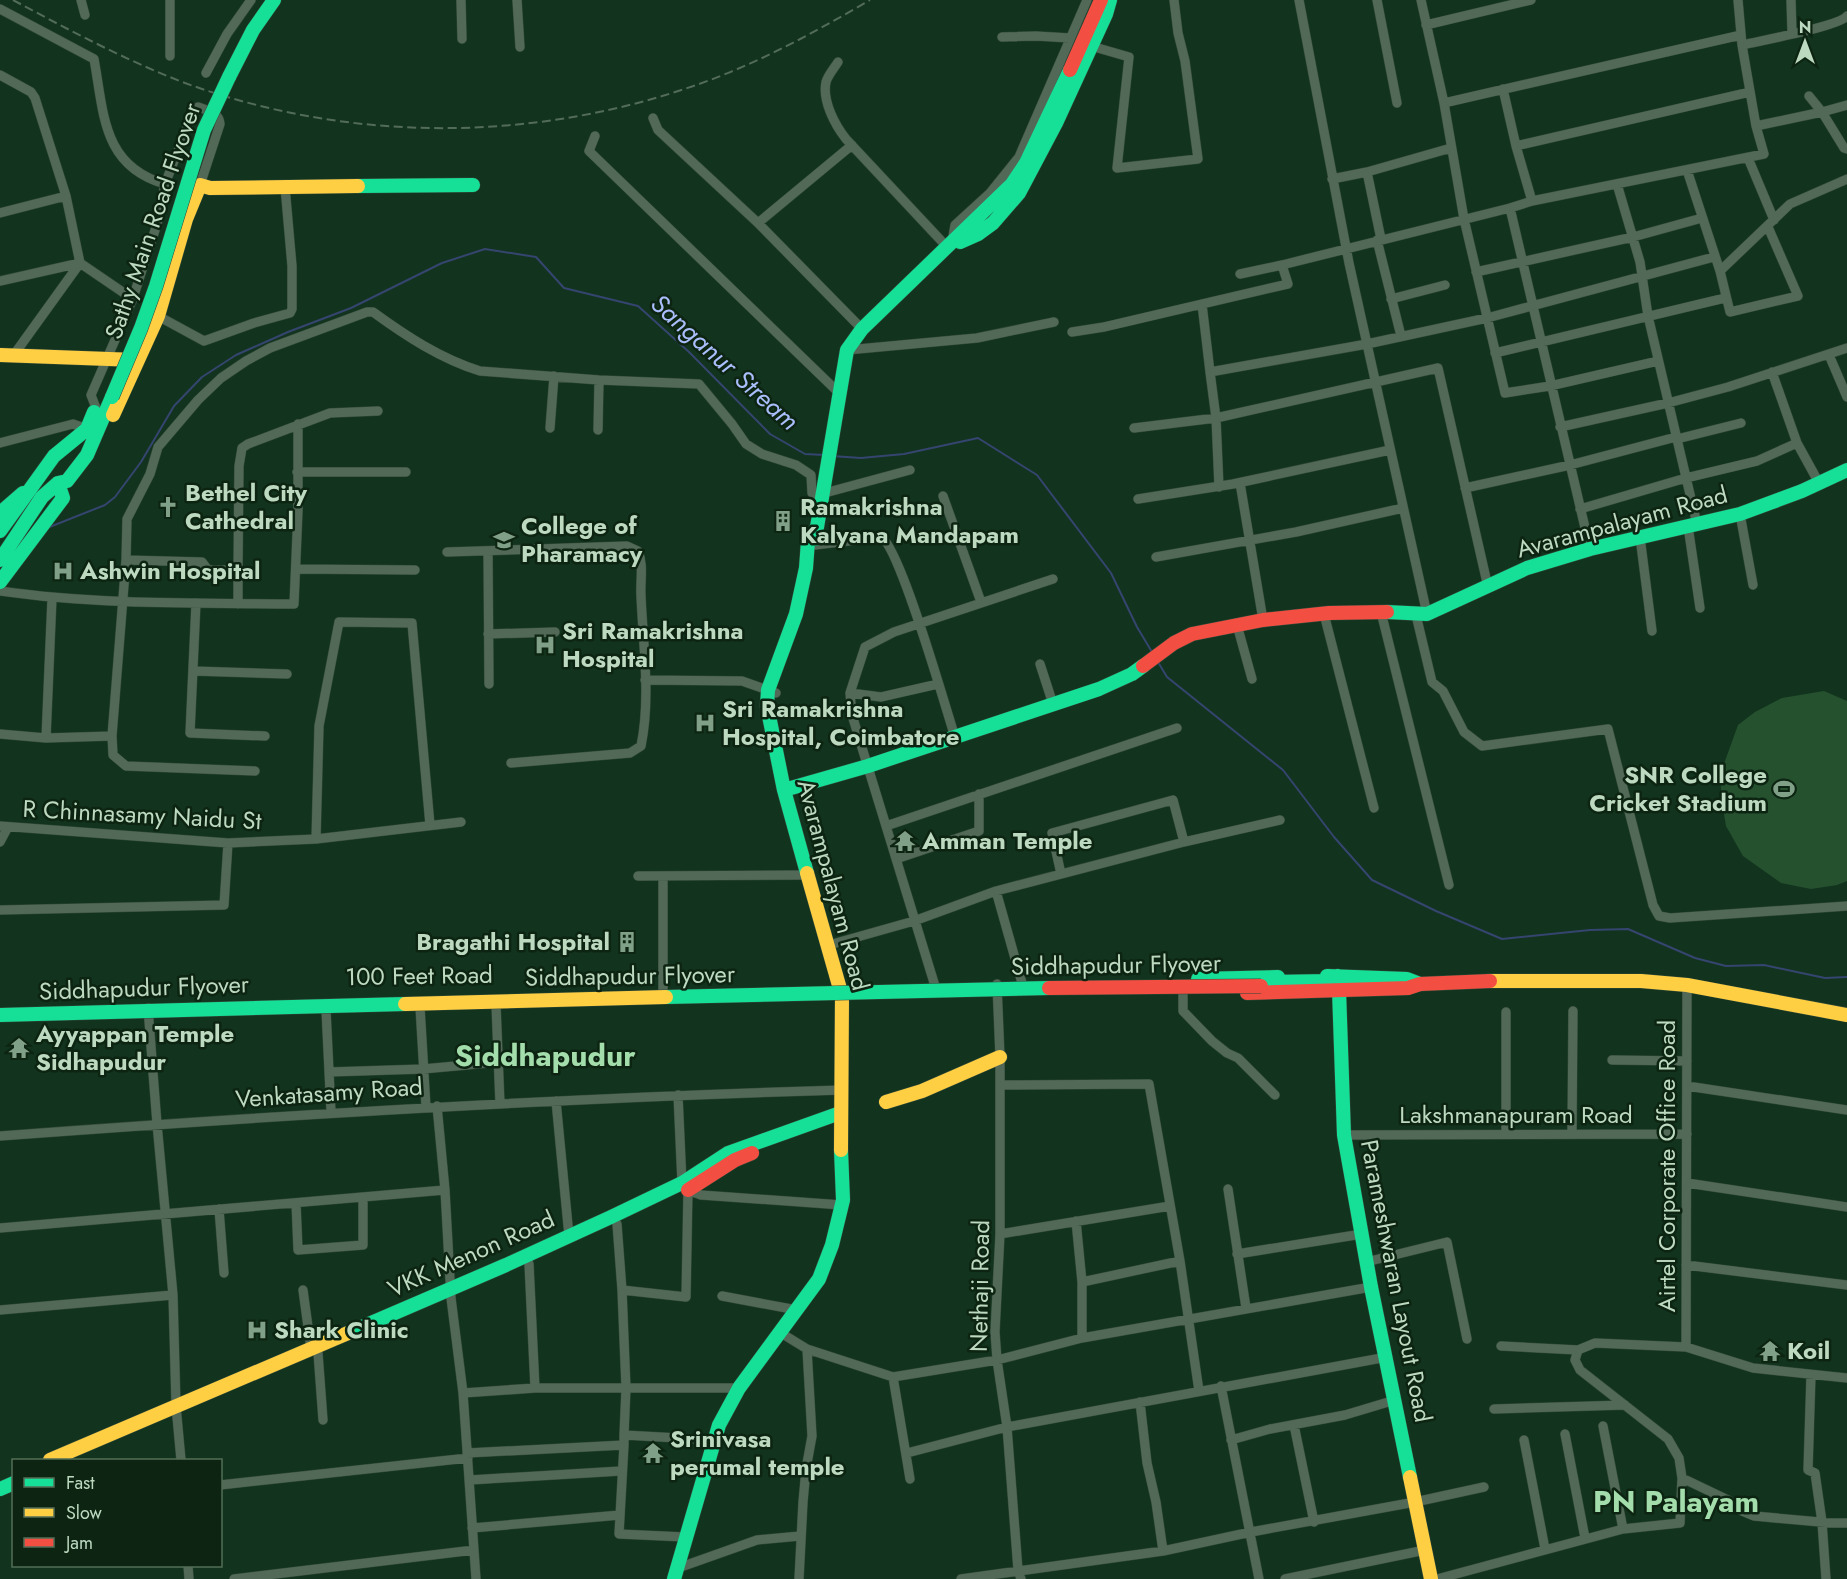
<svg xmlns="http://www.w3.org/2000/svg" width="1847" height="1579" viewBox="0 0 1847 1579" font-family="Jost,sans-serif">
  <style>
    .green { fill: #25512f }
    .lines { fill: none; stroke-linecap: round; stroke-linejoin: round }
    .stream { stroke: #35456f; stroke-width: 2 }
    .street-casing { stroke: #334a3a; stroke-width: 10 }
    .fast-casing { stroke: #334a3a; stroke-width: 15 }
    .slow-casing { stroke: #334a3a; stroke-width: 15 }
    .jam-casing { stroke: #334a3a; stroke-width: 15 }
    .street { stroke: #526957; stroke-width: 9 }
    .fast { stroke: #16e098; stroke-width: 14 }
    .slow { stroke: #ffcf43; stroke-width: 14 }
    .jam { stroke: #f24e42; stroke-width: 14 }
    .rail { stroke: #536b5a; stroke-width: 2; stroke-dasharray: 9 4.5; stroke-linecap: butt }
    .fast-bridge-casing { stroke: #334a3a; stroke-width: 15; stroke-linecap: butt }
    .slow-bridge-casing { stroke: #334a3a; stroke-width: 15; stroke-linecap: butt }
    .jam-bridge-casing { stroke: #334a3a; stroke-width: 15; stroke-linecap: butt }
    .fast-bridge { stroke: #16e098; stroke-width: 14 }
    .slow-bridge { stroke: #ffcf43; stroke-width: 14 }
    .jam-bridge { stroke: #f24e42; stroke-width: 14 }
    .labels { text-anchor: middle; stroke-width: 5; stroke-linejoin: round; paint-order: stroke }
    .street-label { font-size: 24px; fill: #bddac1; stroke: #0c2411 }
    .poi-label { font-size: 24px; font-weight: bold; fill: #bddac1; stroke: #0c2411; text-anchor: start }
    .water-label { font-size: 26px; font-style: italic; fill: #a9befb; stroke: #0c2411 }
    .district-label { font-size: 30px; font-weight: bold; fill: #a2ddab; stroke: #0c2411 }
  </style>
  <rect width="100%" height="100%" fill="#12341e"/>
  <!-- green -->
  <path class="green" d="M 1824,691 L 1847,701 L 1847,881 L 1837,885 L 1811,889 L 1781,883 L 1743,856 L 1726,826 L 1722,802 L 1720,775 L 1738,725 L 1755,712 L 1782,698 Z"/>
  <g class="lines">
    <!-- stream -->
    <path class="stream" d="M 832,456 L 861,458 L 904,454 L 978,438 L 1037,475 L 1111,573 L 1137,627 L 1152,652
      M 47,528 L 105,505 L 115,497 L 141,462 L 174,406 L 202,377 L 236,355 L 288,332 L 351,308 L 442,263 L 485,249 L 536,257 L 564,288 L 638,306 L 689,352 L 770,434 L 805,454 L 824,455
      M 1158,662 L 1167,677 L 1283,770 L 1334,837 L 1372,880 L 1436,911 L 1502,939 L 1590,930 L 1628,929 L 1695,958 L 1726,966 L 1764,965 L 1825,978 L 1847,977"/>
    <defs>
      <path id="street" d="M 81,0 L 85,15
        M 461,0 L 462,39
        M 517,0 L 520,47
        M 1299,0 L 1349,263 L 1427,614
        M 1377,0 L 1397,103
        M 1421,0 L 1444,103 L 1741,35
        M 1738,0 L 1742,45 L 1756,126 L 1822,112 L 1844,148 L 1847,149
        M 1791,0 L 1792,33
        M 0,9 L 94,59 C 104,113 102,166 165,184
        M 1426,25 L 1531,0
        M 1002,37 L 1036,36 L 1070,38
        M 1742,45 C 1760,41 1839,26 1847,16
        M 1091,46 L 1129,57 L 1117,168 L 1198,159 L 1185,61 L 1178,33 L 1174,0
        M 170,56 L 170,0
        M 838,62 C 835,67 828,75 826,82 C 822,101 835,125 846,139 L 948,248
        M 206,73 L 227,34 L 251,0
        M 0,75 L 31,92 L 35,98 L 66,196 L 80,263 L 124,293 L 132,301
        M 1503,89 L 1516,146 L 1750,92
        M 1809,96 L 1822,112 L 1847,105
        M 1444,103 L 1464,219 L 1505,393 L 1550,386 L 1658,361
        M 653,118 L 658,130 L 758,223 L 862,329
        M 595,136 L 589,151 L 838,392
        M 1516,146 L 1532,201
        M 1748,158 L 1774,220
        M 1687,170 L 1720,271 L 1790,204 L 1847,179
        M 1367,172 L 1381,239
        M 1332,179 L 1367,172 L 1451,148
        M 1617,184 L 1640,262 L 1648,316 L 1697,524
        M 0,213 L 66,196
        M 758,223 L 852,145
        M 1377,240 L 1401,336
        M 952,242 L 955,225 L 990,193 L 1019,157 L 1087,0
        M 1720,271 L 1730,312 L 1798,296 L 1768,227
        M 1476,272 L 1633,237 L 1702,218
        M 1240,274 L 1282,265
        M 0,281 L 80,263
        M 1391,299 L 1445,285
        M 1202,304 L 1210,372 L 1367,344 L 1487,318 L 1714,257
        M 158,316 L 204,341 L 254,323 L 290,313 L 292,309 L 292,266 L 285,187
        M 1072,332 L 1104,327 L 1288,284 L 1282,265 L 1510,208
        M 847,350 L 977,338 L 1054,322
        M 1495,353 L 1725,298
        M 1829,355 L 1847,397
        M 13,356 L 80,263
        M 1210,372 L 1216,418 L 1219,487
        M 1772,372 L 1797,443 L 1819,483
        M 96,408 L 91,395 L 132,301 L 157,224 L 165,184 L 194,110 L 198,107 C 208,111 219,112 220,124 L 200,185
        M 378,411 L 330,413 L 248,444 L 242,448 L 239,466 L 238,570 L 208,570 L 202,562 L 126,560 L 127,519 L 150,474 L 158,447 L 198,400 L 221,378 L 246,361 L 270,348 L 367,312 L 373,312 C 406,336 441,359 480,371 L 599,380 L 699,384 L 732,424 L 746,444 L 762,454 L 796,465 L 811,475 L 812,493 L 820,503
        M 1560,427 L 1668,403 L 1728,387 L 1847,348
        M 550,428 L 554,376
        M 1134,428 L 1216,418 L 1438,368 L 1488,587
        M 598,430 L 599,380
        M 1677,439 L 1741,423
        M 0,443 L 73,424 L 87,429
        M 297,472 L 406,472
        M 1240,483 L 1263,620
        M 1465,488 L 1570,465 L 1676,437
        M 821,494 L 910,470
        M 943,496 L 981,602
        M 1138,499 L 1233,484 L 1390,450
        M 1580,509 L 1686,478 L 1757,461 L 1797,443
        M 1740,514 L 1753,585
        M 1688,526 L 1700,608
        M 1640,537 L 1652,631
        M 815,545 L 881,537 C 900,547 945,706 955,737
        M 1590,549 L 1510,208 L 1532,201 L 1764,154 L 1756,126
        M 488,551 L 489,684
        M 447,552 L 627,546 L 638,551 C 644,566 640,580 641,596 C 643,645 651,698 641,746 L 630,753 L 511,763
        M 1156,557 L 1296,532 L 1403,508
        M 126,560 L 112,736 L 113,755 L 126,766 L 255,771
        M 296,569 L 415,570
        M 0,591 C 97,605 196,603 294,604 L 298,511 L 298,424
        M 196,603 L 190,733 L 265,736
        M 238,604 L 238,570
        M 1381,612 L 1449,885
        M 1324,614 L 1374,808
        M 1416,615 L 1432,682 L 1443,691 L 1464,732 L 1482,746 L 1608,729 L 1653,905 L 1659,916 L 1670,918 L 1847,906
        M 1237,625 L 1252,679
        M 488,634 L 555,632
        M 1040,664 L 1053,704
        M 193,671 L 287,674
        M 645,680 L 742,681 L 776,693
        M 850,693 L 881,697 L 938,684
        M 0,734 L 46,738 L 112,736
        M 46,738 L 52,598
        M 0,826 L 228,843 L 316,839 L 461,822
        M 886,826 L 1177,728
        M 316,839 L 319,726 L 339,622 L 412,623 L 430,825
        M 0,842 L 8,827
        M 896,859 L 979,831 L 979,794
        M 1061,874 L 1052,833 L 1173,800 L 1184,842
        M 638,876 L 808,875
        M 996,891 L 1022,983
        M 0,910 L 224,905 L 228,843
        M 836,943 L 914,921 L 996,891 L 1184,842 L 1280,820
        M 997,984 L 1000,1057 L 1000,1234 L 995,1332 L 997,1360 L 1007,1427 L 1018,1570 L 1021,1579
        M 935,986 L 852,715 L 850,693 L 865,647 L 894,632 L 1053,579
        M 663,991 L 663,877
        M 1183,994 L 1183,1011 L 1212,1041 L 1227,1053 L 1238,1058 L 1275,1095
        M 496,1005 L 500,1104
        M 420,1007 L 426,1107
        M 148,1008 L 157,1124 L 173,1295 L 176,1406 L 181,1460
        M 326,1010 L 331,1112
        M 1506,1012 L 1506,1134
        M 1612,1060 L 1687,1061
        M 329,1072 L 423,1069 L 499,1062 L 608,1059
        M 1000,1085 L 1149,1084 L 1180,1261 L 1199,1391
        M 1687,1086 L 1847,1110
        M 678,1095 L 682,1183 L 684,1186
        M 556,1101 L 569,1236
        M 437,1106 L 445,1190 L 451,1298 L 463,1393 L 476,1579
        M 1572,1134 L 1573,1011
        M 1344,1135 L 1687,1134
        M 0,1136 C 280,1115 561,1098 842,1090
        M 1687,1183 L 1847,1207
        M 1228,1189 L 1246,1308
        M 296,1203 L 298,1250 L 363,1245 L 363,1197
        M 219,1209 L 224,1273
        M 1076,1221 L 1082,1282 L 1082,1338
        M 617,1224 L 622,1290 L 686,1297 L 688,1190 L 701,1195 L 842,1205
        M 0,1228 L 445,1190
        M 1000,1234 L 1170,1206
        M 1237,1254 L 1362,1234
        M 526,1256 L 529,1264 L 535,1388
        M 1366,1262 L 1447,1242 L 1467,1339
        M 1686,1265 L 1847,1285
        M 1082,1282 L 1180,1261
        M 303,1290 L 311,1349
        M 622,1290 L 626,1388 L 624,1435
        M 722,1296 L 797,1310
        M 0,1310 L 173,1295
        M 781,1333 L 807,1349 L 893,1377 L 997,1360 L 1082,1338 L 1371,1287
        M 1501,1346 L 1578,1350
        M 1686,1347 L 1687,985
        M 318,1353 L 323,1420
        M 1811,1375 L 1808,1470 L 1815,1473 L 1822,1522 L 1826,1579
        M 893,1377 L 910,1479
        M 1221,1386 L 1259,1579
        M 463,1393 L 535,1388 L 739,1388
        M 1140,1402 L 1147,1463 L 1156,1502 L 1163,1551
        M 1494,1409 L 1625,1405
        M 1294,1425 L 1314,1522
        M 1603,1426 L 1623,1529
        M 1565,1434 L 1585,1538
        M 1231,1440 L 1270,1429 L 1345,1415 L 1395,1400
        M 1524,1440 L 1545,1549
        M 624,1445 L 619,1534 L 685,1537
        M 467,1453 L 624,1445 L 624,1435 L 715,1440
        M 907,1453 L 1007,1427 L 1387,1357
        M 1682,1478 L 1728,1500 L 1742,1511 L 1754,1516 L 1831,1523 L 1847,1523
        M 470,1480 L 621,1471
        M 220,1485 L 468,1458
        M 472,1528 L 620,1515
        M 188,1566 L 189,1579
        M 678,1568 L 757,1540 L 800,1536
        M 234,1579 L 474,1550
        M 799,1579 L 803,1502 L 806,1469 L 812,1436 L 807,1349
        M 961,1579 L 1163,1551 L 1251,1532 L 1415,1502 L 1484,1487
        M 1285,1579 L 1425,1550
        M 1437,1579 L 1623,1529 L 1680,1523 L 1682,1478 L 1679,1458 L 1668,1439 L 1580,1370 L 1575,1360 L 1578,1350 L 1595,1343 L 1686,1347 L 1753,1368 L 1847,1378"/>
      <path id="fast" d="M 229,77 L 253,30 L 274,0
        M 358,186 L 473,185
        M 960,242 L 978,234 L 993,223 L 1019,193 L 1056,123 L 1106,14 L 1110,0
        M 0,513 L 23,493
        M 0,531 L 54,456 L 87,429 L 94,412
        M 815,539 L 847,350 L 862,329 L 1012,184 L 1026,163 L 1070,70
        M 0,560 L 42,497 L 58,483 L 67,481 L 87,455 L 112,397
        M 0,582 L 63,498 L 58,483
        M 1387,612 L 1427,614 L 1527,568 L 1590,549 L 1740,514 L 1802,491 L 1847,470
        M 784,790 L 868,766 L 1099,689 L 1132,674 L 1143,666
        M 807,873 L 784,790 L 767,706 L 768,690 L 796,614 L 806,568 L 808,541 L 815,530
        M 1327,976 L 1407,979 L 1420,984
        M 1198,979 L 1278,977
        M 1261,986 L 1268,982 L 1330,981 L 1338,976
        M 1339,990 L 1344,1135 L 1371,1287 L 1410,1477
        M 348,1333 L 506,1265 L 611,1217 L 682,1183 L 728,1153 L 840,1113
        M 0,1489 L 14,1483
        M 674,1579 L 719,1425 L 739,1388 L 819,1279 L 832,1245 L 843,1200 L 841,1150"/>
      <path id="slow" d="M 0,355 L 136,360
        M 113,415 L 158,316 L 186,219 L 200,185 L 210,188 L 358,186
        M 807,873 L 842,996 L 841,1150
        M 1490,981 L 1641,981 L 1687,985 L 1847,1015
        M 886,1102 L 922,1091 L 1000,1057
        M 50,1460 L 348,1333
        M 1410,1477 L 1431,1579"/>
      <path id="jam" d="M 1070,70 L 1101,0
        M 1143,666 L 1174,643 L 1192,634 L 1263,620 L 1329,613 L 1387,612
        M 1247,993 L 1408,988 L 1420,984 L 1490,981
        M 688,1190 L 735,1160 L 752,1153"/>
    </defs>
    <!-- street casing -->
    <use href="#street" class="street-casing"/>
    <!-- fast casing -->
    <use href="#fast" class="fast-casing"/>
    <!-- slow casing -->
    <use href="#slow" class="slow-casing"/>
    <!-- jam casing -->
    <use href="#jam" class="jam-casing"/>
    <!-- street -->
    <use href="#street" class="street"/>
    <!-- fast -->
    <use href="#fast" class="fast"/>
    <!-- slow -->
    <use href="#slow" class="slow"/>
    <!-- jam -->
    <use href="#jam" class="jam"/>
    <!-- rail -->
    <path class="rail" d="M 13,0 C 69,30 125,60 185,83 C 350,143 533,143 699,84 C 759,63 815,32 870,0"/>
    <defs>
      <path id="fast-bridge" d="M 112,397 L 141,328 L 156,286 L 204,130 L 229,77
        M 666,997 L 1049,988
        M 0,1015 L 405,1004"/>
      <path id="slow-bridge" d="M 405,1004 L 666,997"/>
      <path id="jam-bridge" d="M 1049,988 L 1261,986"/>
    </defs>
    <!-- fast-bridge casing -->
    <use href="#fast-bridge" class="fast-bridge-casing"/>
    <!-- slow-bridge casing -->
    <use href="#slow-bridge" class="slow-bridge-casing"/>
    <!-- jam-bridge casing -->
    <use href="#jam-bridge" class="jam-bridge-casing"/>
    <!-- fast-bridge -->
    <use href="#fast-bridge" class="fast-bridge"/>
    <!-- slow-bridge -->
    <use href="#slow-bridge" class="slow-bridge"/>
    <!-- jam-bridge -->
    <use href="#jam-bridge" class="jam-bridge"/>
  </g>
  <!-- icons -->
  <defs>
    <symbol id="church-bare" viewBox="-9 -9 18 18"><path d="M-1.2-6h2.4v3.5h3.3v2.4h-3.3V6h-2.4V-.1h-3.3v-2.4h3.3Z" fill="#81a088" stroke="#0c2411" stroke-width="2.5" paint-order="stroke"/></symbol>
    <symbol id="building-bare" viewBox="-9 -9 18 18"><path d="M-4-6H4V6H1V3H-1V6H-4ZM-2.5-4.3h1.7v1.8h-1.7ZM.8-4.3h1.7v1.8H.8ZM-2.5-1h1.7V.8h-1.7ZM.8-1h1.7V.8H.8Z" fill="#81a088" stroke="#0c2411" stroke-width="2.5" paint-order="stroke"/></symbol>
    <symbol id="school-bare" viewBox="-9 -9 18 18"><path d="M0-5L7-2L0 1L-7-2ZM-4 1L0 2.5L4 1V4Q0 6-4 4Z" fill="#81a088" stroke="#0c2411" stroke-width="2.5" paint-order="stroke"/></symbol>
    <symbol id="hospital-bare" viewBox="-9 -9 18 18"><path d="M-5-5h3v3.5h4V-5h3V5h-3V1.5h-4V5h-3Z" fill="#81a088" stroke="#0c2411" stroke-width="2.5" paint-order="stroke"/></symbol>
    <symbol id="stadium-bare" viewBox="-9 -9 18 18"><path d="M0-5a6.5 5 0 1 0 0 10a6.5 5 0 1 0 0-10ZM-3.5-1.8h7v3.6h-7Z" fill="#81a088" stroke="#0c2411" stroke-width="2.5" paint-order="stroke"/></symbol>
    <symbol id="temple-bare" viewBox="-9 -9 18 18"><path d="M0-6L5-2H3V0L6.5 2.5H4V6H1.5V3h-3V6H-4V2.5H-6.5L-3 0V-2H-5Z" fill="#81a088" stroke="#0c2411" stroke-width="2.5" paint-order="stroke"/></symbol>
  </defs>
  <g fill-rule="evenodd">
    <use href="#church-bare" x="153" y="492" width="30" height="30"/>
    <use href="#building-bare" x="768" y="506" width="30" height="30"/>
    <use href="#school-bare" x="489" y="525" width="30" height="30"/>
    <use href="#hospital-bare" x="48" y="556" width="30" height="30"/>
    <use href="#hospital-bare" x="530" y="630" width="30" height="30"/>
    <use href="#hospital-bare" x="690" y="708" width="30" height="30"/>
    <use href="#stadium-bare" x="1769" y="774" width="30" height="30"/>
    <use href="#temple-bare" x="890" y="826" width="30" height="30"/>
    <use href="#building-bare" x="612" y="927" width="30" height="30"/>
    <use href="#temple-bare" x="4" y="1033" width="30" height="30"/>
    <use href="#hospital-bare" x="242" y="1315" width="30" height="30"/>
    <use href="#temple-bare" x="1755" y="1336" width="30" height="30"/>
    <use href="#temple-bare" x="638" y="1438" width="30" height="30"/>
  </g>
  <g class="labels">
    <!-- street labels -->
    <g class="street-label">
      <text transform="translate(153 221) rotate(-71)" y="8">Sathy Main Road Flyover</text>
      <text transform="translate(1622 522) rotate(-15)" y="8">Avarampalayam Road</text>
      <text transform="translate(142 815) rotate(3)" y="8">R Chinnasamy Naidu St</text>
      <text transform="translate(833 885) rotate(75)" y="8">Avarampalayam Road</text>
      <text transform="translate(1116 965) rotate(-1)" y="8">Siddhapudur Flyover</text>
      <text transform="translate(419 976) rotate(-1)" y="8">100 Feet Road</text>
      <text transform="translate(630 976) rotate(-1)" y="8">Siddhapudur Flyover</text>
      <text transform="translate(144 988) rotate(-2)" y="8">Siddhapudur Flyover</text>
      <text transform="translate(329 1093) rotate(-4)" y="8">Venkatasamy Road</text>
      <text x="1516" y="1123">Lakshmanapuram Road</text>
      <text transform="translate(1667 1166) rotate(-90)" y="8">Airtel Corporate Office Road</text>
      <text transform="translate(471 1254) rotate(-24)" y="8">VKK Menon Road</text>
      <text transform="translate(1396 1281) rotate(79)" y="8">Parameshwaran Layout Road</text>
      <text transform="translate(980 1286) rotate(-89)" y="8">Nethaji Road</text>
    </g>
    <!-- poi labels -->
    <g class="poi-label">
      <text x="185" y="501">Bethel City<tspan x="185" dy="28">Cathedral</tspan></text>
      <text x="800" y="515">Ramakrishna<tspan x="800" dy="28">Kalyana Mandapam</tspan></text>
      <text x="521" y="534">College of<tspan x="521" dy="28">Pharamacy</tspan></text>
      <text x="80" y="579">Ashwin Hospital</text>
      <text x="562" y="639">Sri Ramakrishna<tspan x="562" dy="28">Hospital</tspan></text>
      <text x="722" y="717">Sri Ramakrishna<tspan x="722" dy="28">Hospital, Coimbatore</tspan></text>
      <text x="1767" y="783" text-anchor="end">SNR College<tspan x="1767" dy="28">Cricket Stadium</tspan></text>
      <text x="922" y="849">Amman Temple</text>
      <text x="610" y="950" text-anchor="end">Bragathi Hospital</text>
      <text x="36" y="1042">Ayyappan Temple<tspan x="36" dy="28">Sidhapudur</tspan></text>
      <text x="274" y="1338">Shark Clinic</text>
      <text x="1787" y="1359">Koil</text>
      <text x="670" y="1447">Srinivasa<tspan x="670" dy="28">perumal temple</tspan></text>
    </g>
    <!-- water labels -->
    <g class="water-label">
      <text transform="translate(725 362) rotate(42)" y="9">Sanganur Stream</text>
    </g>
    <!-- district labels -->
    <g class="district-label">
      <text x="545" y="1066">Siddhapudur</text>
      <text x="1676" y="1512">PN Palayam</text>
    </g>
  </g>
  <!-- legend -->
  <rect x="12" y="1459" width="210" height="108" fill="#0c2411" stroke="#536d57" stroke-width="1.5"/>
  <rect x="24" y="1478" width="30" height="9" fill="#16e098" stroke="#536d57" stroke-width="1.5"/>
  <text x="66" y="1489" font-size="18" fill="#bddac1">Fast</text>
  <rect x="24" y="1508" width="30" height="9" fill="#ffcf43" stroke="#536d57" stroke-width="1.5"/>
  <text x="66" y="1519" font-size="18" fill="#bddac1">Slow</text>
  <rect x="24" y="1538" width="30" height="9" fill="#f24e42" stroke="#536d57" stroke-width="1.5"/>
  <text x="66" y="1549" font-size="18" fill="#bddac1">Jam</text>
  <!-- north arrow -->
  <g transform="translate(1805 42)" stroke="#0c2411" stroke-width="4.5" paint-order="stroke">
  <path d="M0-4.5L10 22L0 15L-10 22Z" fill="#bddac1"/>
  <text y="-9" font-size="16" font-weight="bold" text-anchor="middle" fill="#bddac1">N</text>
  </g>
</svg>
